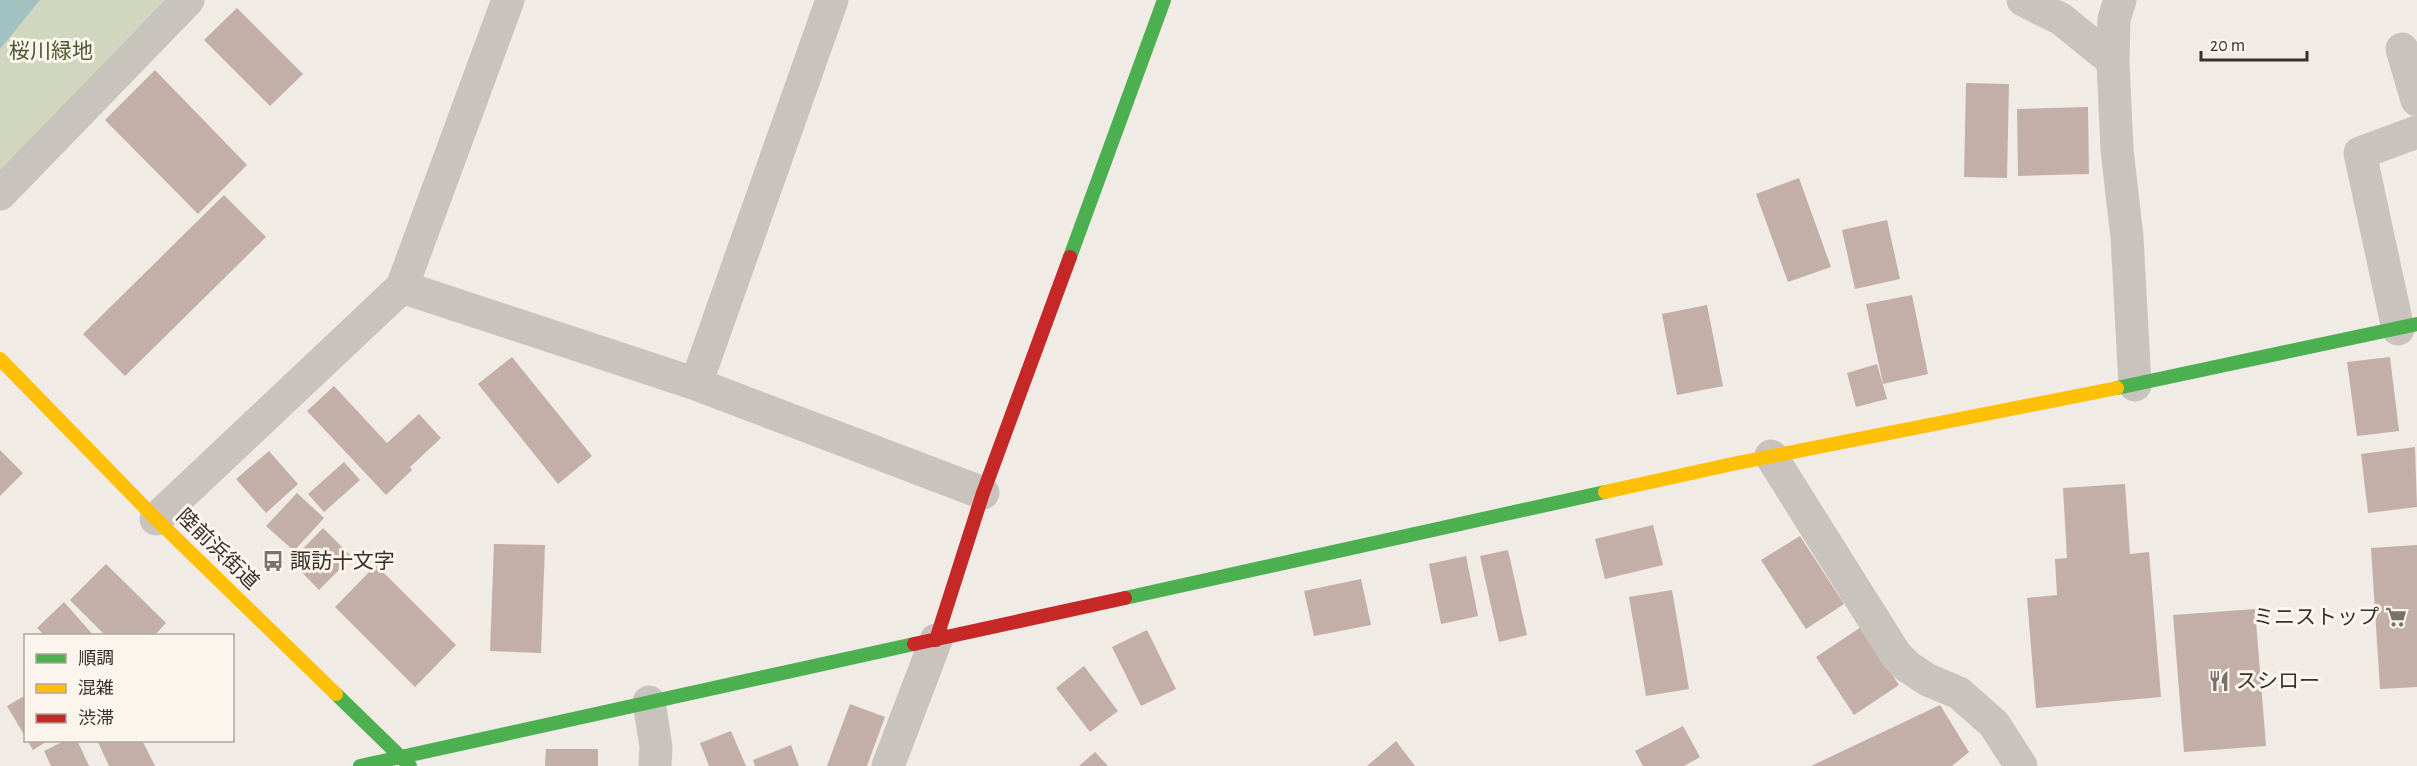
<svg xmlns="http://www.w3.org/2000/svg" width="2417" height="766" viewBox="0 0 2417 766" font-family="'Alegreya Sans','Noto Sans JP',sans-serif">
  <style>
    .green { fill: #d1d6bf }
    .water { fill: #a1c2c1 }
    .building { fill: #c3afa7 }
    .lines { fill: none; stroke-linecap: round; stroke-linejoin: round }
    .street { stroke: #c9c3be; stroke-width: 33 }
    .fast { stroke: #4caf50; stroke-width: 14 }
    .slow { stroke: #ffc107; stroke-width: 14 }
    .jam { stroke: #c62828; stroke-width: 14 }
    .labels { text-anchor: middle; stroke-width: 6; stroke-linejoin: round; paint-order: stroke }
    .park-label { font-size: 21px; fill: #4a5a2e; stroke: #fbf5ee }
    .street-label { font-size: 21px; fill: #3b302b; stroke: #fbf5ee }
    .poi-label { font-size: 21px; fill: #3b302b; stroke: #fbf5ee; text-anchor: start }
  </style>
  <rect width="100%" height="100%" fill="#f0ebe5"/>
  <!-- green -->
  <path class="green" d="M 0,0 L 175,0 L 0,175 Z"/>
  <!-- water -->
  <path class="water" d="M 0,0 L 40,0 L 0,49 Z"/>
  <!-- building -->
  <path class="building" d="M 237,8 L 303,74 L 270,106 L 204,40 Z
    M 155,70 L 247,165 L 198,214 L 105,120 Z
    M 1966,83 L 2009,84 L 2007,178 L 1964,177 Z
    M 2088,107 L 2089,174 L 2018,176 L 2017,109 Z
    M 1799,178 L 1831,267 L 1788,282 L 1756,194 Z
    M 224,195 L 266,237 L 125,376 L 83,334 Z
    M 1887,220 L 1900,279 L 1855,289 L 1842,230 Z
    M 1912,295 L 1928,374 L 1883,384 L 1866,304 Z
    M 1707,305 L 1723,386 L 1677,395 L 1662,314 Z
    M 512,357 L 592,456 L 558,484 L 478,384 Z
    M 2390,357 L 2399,431 L 2357,436 L 2347,362 Z
    M 1877,364 L 1887,399 L 1856,407 L 1847,373 Z
    M 334,386 L 387,443 L 419,414 L 441,438 L 410,467 L 412,470 L 386,495 L 307,411 Z
    M 2415,447 L 2417,507 L 2368,513 L 2361,454 Z
    M 0,450 L 23,473 L 0,496 Z
    M 269,451 L 298,484 L 266,513 L 236,479 Z
    M 344,462 L 360,480 L 324,512 L 308,494 Z
    M 2125,484 L 2130,554 L 2149,552 L 2161,697 L 2036,708 L 2027,598 L 2057,595 L 2055,559 L 2067,558 L 2063,488 Z
    M 297,493 L 324,518 L 294,551 L 266,526 Z
    M 1653,525 L 1663,565 L 1605,579 L 1595,539 Z
    M 323,528 L 352,557 L 319,590 L 291,561 Z
    M 1800,536 L 1844,604 L 1806,629 L 1761,560 Z
    M 494,544 L 545,545 L 541,653 L 490,651 Z
    M 2417,545 L 2417,687 L 2380,689 L 2371,548 Z
    M 1508,550 L 1527,635 L 1499,642 L 1480,556 Z
    M 1466,556 L 1478,616 L 1441,624 L 1429,564 Z
    M 106,564 L 166,623 L 154,636 L 106,636 L 70,600 Z
    M 376,565 L 456,645 L 415,687 L 335,607 Z
    M 1361,579 L 1371,625 L 1314,636 L 1304,591 Z
    M 1672,590 L 1689,689 L 1646,696 L 1629,597 Z
    M 64,602 L 94,636 L 45,636 L 37,628 Z
    M 2255,609 L 2266,746 L 2184,752 L 2173,615 Z
    M 1861,627 L 1899,685 L 1854,715 L 1816,657 Z
    M 1147,630 L 1176,689 L 1141,706 L 1112,647 Z
    M 1084,666 L 1118,711 L 1090,732 L 1056,688 Z
    M 26,695 L 26,738 L 7,706 Z
    M 850,704 L 885,717 L 867,766 L 827,766 Z
    M 1940,705 L 1969,752 L 1952,766 L 1811,766 Z
    M 1683,726 L 1700,757 L 1684,766 L 1643,766 L 1635,751 Z
    M 731,731 L 746,766 L 709,766 L 700,743 Z
    M 27,740 L 49,740 L 33,750 Z
    M 66,740 L 77,740 L 89,766 L 51,766 L 44,751 Z
    M 97,740 L 142,740 L 155,766 L 109,766 Z
    M 1396,741 L 1415,766 L 1367,766 Z
    M 791,745 L 799,766 L 755,766 L 753,760 Z
    M 546,749 L 598,749 L 598,766 L 545,766 Z
    M 1095,752 L 1108,766 L 1079,766 Z"/>
  <g class="lines">
    <!-- street -->
    <path class="street" d="M 2023,0 L 2061,19 L 2113,61
      M 2120,0 L 2114,19 L 2113,61 L 2117,150 L 2127,237 L 2135,385
      M 2402,49 L 2417,100
      M 0,194 L 188,0
      M 402,287 L 696,384 L 983,493
      M 2398,329 L 2360,153 L 2417,132
      M 696,384 L 832,0
      M 1771,456 L 1896,655 L 1908,667 L 1928,680 L 1959,693 L 1994,724 L 2021,766
      M 156,519 L 402,287 L 508,0
      M 649,702 L 656,747 L 655,766
      M 888,766 L 936,640"/>
    <!-- fast -->
    <path class="fast" d="M 1070,257 L 1164,0
      M 2117,388 L 2417,324
      M 1125,598 L 1605,492
      M 336,694 L 410,766
      M 360,766 L 914,644"/>
    <!-- slow -->
    <path class="slow" d="M 0,359 L 156,519 L 336,694
      M 1605,492 L 1737,463 L 2117,388"/>
    <!-- jam -->
    <path class="jam" d="M 936,640 L 983,493 L 1070,257
      M 914,644 L 1125,598"/>
  </g>
  <!-- icons -->
  <defs>
    <symbol id="bus-bare" viewBox="-9 -9 18 18"><path d="M-5-6H5V4H4V6H2V4H-2V6H-4V4H-5ZM-3.5-4V0h7V-4ZM-3.5 1.2v1.5H-2V1.2ZM2 1.2v1.5H3.5V1.2Z" fill="#7a716c" stroke="#fbf5ee" stroke-width="2.5" paint-order="stroke"/></symbol>
    <symbol id="supermarket-bare" viewBox="-9 -9 18 18"><path d="M-6-5.5h2.5l.6 2H6L4.5 2H-2.5L-4.4-4H-6ZM-1.5 3.2a1.3 1.3 0 1 0 .1 0ZM3 3.2a1.3 1.3 0 1 0 .1 0Z" fill="#7a716c" stroke="#fbf5ee" stroke-width="2.5" paint-order="stroke"/></symbol>
    <symbol id="restaurant-bare" viewBox="-9 -9 18 18"><path d="M-5-6h1v4h1v-4h1v4h1v-4h1v5L-1.5 .5V6h-2V.5L-5-1ZM5-6V6H3V1.5H1.5Q1.5-4 5-6Z" fill="#7a716c" stroke="#fbf5ee" stroke-width="2.5" paint-order="stroke"/></symbol>
  </defs>
  <g fill-rule="evenodd">
    <use href="#bus-bare" x="258" y="546" width="30" height="30"/>
    <use href="#supermarket-bare" x="2381" y="602" width="30" height="30"/>
    <use href="#restaurant-bare" x="2204" y="666" width="30" height="30"/>
  </g>
  <g class="labels">
    <!-- park labels -->
    <g class="park-label">
      <text x="51" y="58">桜川緑地</text>
    </g>
    <!-- street labels -->
    <g class="street-label">
      <text transform="translate(218 549) rotate(44)" y="7">陸前浜街道</text>
    </g>
    <!-- poi labels -->
    <g class="poi-label">
      <text x="290" y="568">諏訪十文字</text>
      <text x="2379" y="624" text-anchor="end">ミニストップ</text>
      <text x="2236" y="688">スシロー</text>
    </g>
  </g>
  <!-- legend -->
  <rect x="24" y="634" width="210" height="108" fill="#fbf5ee" stroke="#aea6a0" stroke-width="1.5"/>
  <rect x="36" y="654" width="30" height="9" fill="#4caf50" stroke="#aea6a0" stroke-width="1.5"/>
  <text x="78" y="664" font-size="18" fill="#3b302b">順調</text>
  <rect x="36" y="684" width="30" height="9" fill="#ffc107" stroke="#aea6a0" stroke-width="1.5"/>
  <text x="78" y="694" font-size="18" fill="#3b302b">混雑</text>
  <rect x="36" y="714" width="30" height="9" fill="#c62828" stroke="#aea6a0" stroke-width="1.5"/>
  <text x="78" y="724" font-size="18" fill="#3b302b">渋滞</text>
  <!-- scale -->
  <path d="M2201 51v9h106v-9" fill="none" stroke="#3b302b" stroke-width="3"/>
  <text x="2210" y="51" font-size="18" fill="#3b302b" stroke="#fbf5ee" stroke-width="4.5" paint-order="stroke">20 m</text>
</svg>
